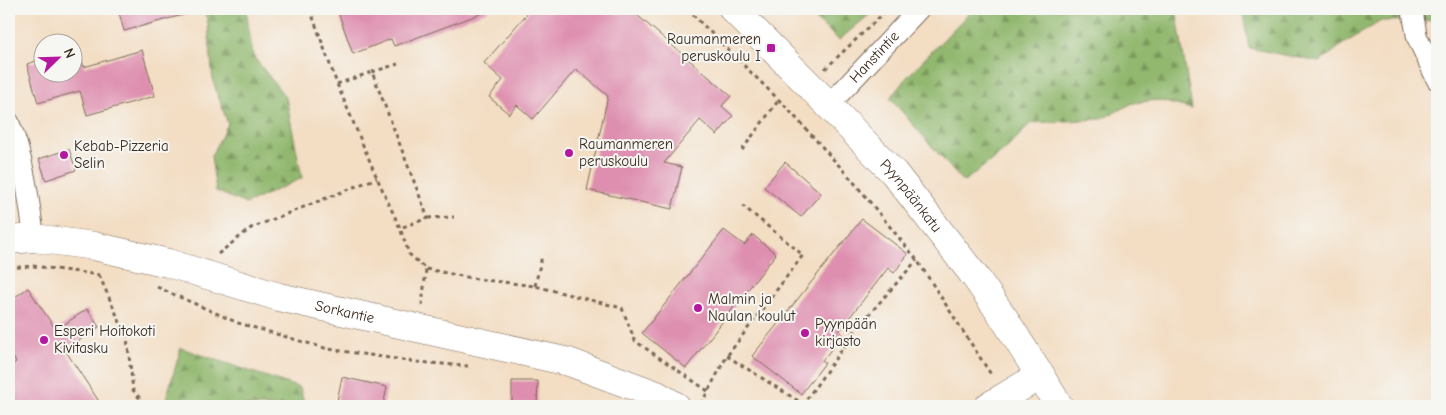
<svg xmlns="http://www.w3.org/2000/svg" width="1446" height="415" viewBox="0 0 1446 415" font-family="'Comic Neue',sans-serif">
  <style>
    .forest { fill: url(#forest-firs); stroke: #667146 }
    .building { fill: #de8eaf }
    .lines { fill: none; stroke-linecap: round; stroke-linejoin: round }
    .street-casing { stroke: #7b6958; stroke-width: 22 }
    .secondary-casing { stroke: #7b6958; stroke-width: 29 }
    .path { stroke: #7b6958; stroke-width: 3; stroke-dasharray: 4 4; stroke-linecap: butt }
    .street { stroke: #fff; stroke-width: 20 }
    .secondary { stroke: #fff; stroke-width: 28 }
    .poi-dot { fill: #b5179e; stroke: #f6f6f2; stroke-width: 2 }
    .labels { text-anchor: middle; stroke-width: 4; stroke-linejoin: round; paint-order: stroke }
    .poi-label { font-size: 15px; fill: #3b2a1e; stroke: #f6f6f2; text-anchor: start }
    .street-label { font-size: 15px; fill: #3b2a1e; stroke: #f6f6f2 }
  </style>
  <defs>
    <pattern id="forest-firs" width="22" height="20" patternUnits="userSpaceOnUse" patternTransform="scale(1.25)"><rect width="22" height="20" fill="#91b86e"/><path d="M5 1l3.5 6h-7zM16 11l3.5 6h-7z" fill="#78965a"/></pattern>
  </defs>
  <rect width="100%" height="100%" fill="#f6f6f2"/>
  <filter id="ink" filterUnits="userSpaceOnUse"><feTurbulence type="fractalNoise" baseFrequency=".02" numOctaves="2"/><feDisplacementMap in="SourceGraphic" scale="10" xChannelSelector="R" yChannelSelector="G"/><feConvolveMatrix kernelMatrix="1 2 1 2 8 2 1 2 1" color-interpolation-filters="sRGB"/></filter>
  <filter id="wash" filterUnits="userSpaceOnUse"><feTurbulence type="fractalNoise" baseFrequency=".0096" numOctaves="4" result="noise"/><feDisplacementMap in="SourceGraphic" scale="20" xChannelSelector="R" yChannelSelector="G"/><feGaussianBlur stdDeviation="1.12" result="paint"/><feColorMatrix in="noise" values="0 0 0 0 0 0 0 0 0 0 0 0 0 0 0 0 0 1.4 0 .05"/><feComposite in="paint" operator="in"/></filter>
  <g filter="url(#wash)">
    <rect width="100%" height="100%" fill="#f3ddc3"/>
    <!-- forest -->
    <path class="forest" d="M 204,9 L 246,9 L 253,56 L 286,98 L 302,178 L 246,204 L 216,191 L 211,156 L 228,124 L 213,81 L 208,24 Z
      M 804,9 L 876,9 L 839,40 Z
      M 973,9 L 1176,9 L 1192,109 L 1157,100 L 1133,103 L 1101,119 L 1031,123 L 1005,150 L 963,182 L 890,98 L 908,76 Z
      M 1242,9 L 1437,9 L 1437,20 L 1381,21 L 1343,44 L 1320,62 L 1249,48 Z
      M 181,348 L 300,388 L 305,406 L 164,406 Z"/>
    <g id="blocks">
      <!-- building -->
      <path class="building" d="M 118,9 L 186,9 L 186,14 L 124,31 Z
        M 337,9 L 488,9 L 488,11 L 394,46 L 391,39 L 353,54 Z
        M 531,9 L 630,9 L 731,96 L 722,106 L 733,116 L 717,135 L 700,120 L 664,163 L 682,167 L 672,209 L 587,190 L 608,96 L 576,69 L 533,119 L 517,105 L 509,114 L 489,97 L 503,80 L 484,63 Z
        M 78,49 L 84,67 L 142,50 L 155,96 L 87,115 L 80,91 L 38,103 L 27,64 L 42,59 L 42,72 L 72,72 L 72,51 Z
        M 69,149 L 76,170 L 46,180 L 39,159 Z
        M 785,162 L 821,193 L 801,217 L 764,187 Z
        M 862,219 L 908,254 L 894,273 L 888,268 L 839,331 L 843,334 L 822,361 L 825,363 L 801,394 L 752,356 Z
        M 724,230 L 744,245 L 753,235 L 776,254 L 686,368 L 642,333 Z
        M 28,288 L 56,330 L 87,309 L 99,327 L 65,350 L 102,406 L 9,406 L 9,367 L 16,362 L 9,351 L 9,301 Z
        M 342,377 L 387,387 L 383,406 L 363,406 L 337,401 Z
        M 512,381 L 538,381 L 537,406 L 512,406 Z"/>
    </g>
  </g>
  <g filter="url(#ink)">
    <use href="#blocks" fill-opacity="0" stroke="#7b6958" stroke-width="1"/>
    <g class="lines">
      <defs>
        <g id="street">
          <path d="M 1412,9 L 1417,37 L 1437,80"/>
          <path id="s1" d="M 829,105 L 919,9"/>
          <path d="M 9,122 C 24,158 29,199 34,238"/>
        </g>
        <g id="secondary">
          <path id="s2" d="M 733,9 L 808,84 L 894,173 L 976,278 L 1004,318 L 1059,406"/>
          <path id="s3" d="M 9,240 L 34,238 L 94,246 L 168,263 L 279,297 L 569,362 L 657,395 L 676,406"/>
          <path d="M 989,406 L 1041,375"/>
        </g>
      </defs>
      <!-- street casing -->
      <use href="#street" class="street-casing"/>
      <!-- secondary casing -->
      <use href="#secondary" class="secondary-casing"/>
      <!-- path -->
      <path class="path" d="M 310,9 L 337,84 L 377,178 L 400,228 L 409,254 L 426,269 L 422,306
        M 687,9 L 787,108 L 852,180 L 917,260 L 992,376
        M 825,69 L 888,9
        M 372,72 L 398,64
        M 337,84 L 372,72 L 428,218 L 400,228
        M 742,150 L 778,101
        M 428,218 L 454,217
        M 218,254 L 251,228 L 377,178
        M 9,268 L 33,266 L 100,275
        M 426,269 L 477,279 L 535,286 L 622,308 L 635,341 L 708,391
        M 99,275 L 127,338 L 133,390 L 146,406
        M 535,286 L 542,256
        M 157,287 L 238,323 L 328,349 L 417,362 L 468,366
        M 727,356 L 803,404 L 858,327 L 917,260
        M 701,404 L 727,356 L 803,255 L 743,206"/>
      <!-- street -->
      <use href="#street" class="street"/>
      <!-- secondary -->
      <use href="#secondary" class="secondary"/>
    </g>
  </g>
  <!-- markers -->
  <g class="poi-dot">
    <rect x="766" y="43" width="10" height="10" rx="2.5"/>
    <circle cx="569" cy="153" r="5"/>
    <circle cx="64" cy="155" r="5"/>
    <circle cx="698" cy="308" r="5"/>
    <circle cx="805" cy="333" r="5"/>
    <circle cx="44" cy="340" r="5"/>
  </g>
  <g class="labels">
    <!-- poi labels -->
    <g class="poi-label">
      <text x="761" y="44" text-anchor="end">Raumanmeren<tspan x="761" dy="17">peruskoulu I</tspan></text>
      <text x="579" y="149">Raumanmeren<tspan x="579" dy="17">peruskoulu</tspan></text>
      <text x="74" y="151">Kebab-Pizzeria<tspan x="74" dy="17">Selin</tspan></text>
      <text x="708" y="304">Malmin ja<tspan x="708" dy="17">Naulan koulut</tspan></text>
      <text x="815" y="329">Pyynpään<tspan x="815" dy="17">kirjasto</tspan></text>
      <text x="54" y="336">Esperi Hoitokoti<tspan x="54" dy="17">Kivitasku</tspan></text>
    </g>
    <!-- street labels -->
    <g class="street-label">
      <text dy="5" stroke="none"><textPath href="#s1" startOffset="66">Hanstintie</textPath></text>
      <text dy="5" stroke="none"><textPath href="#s2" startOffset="258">Pyynpäänkatu</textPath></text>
      <text dy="5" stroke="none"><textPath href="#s3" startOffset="345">Sorkantie</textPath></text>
    </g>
  </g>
  <!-- margin -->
  <rect width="1446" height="415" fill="none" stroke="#f6f6f2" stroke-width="30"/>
  <!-- north arrow -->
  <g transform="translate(58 58) rotate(67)"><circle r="24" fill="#f6f6f2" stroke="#aba49d"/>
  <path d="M0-4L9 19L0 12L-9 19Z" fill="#b5179e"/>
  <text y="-8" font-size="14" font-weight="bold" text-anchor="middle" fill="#3b2a1e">N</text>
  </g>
</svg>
